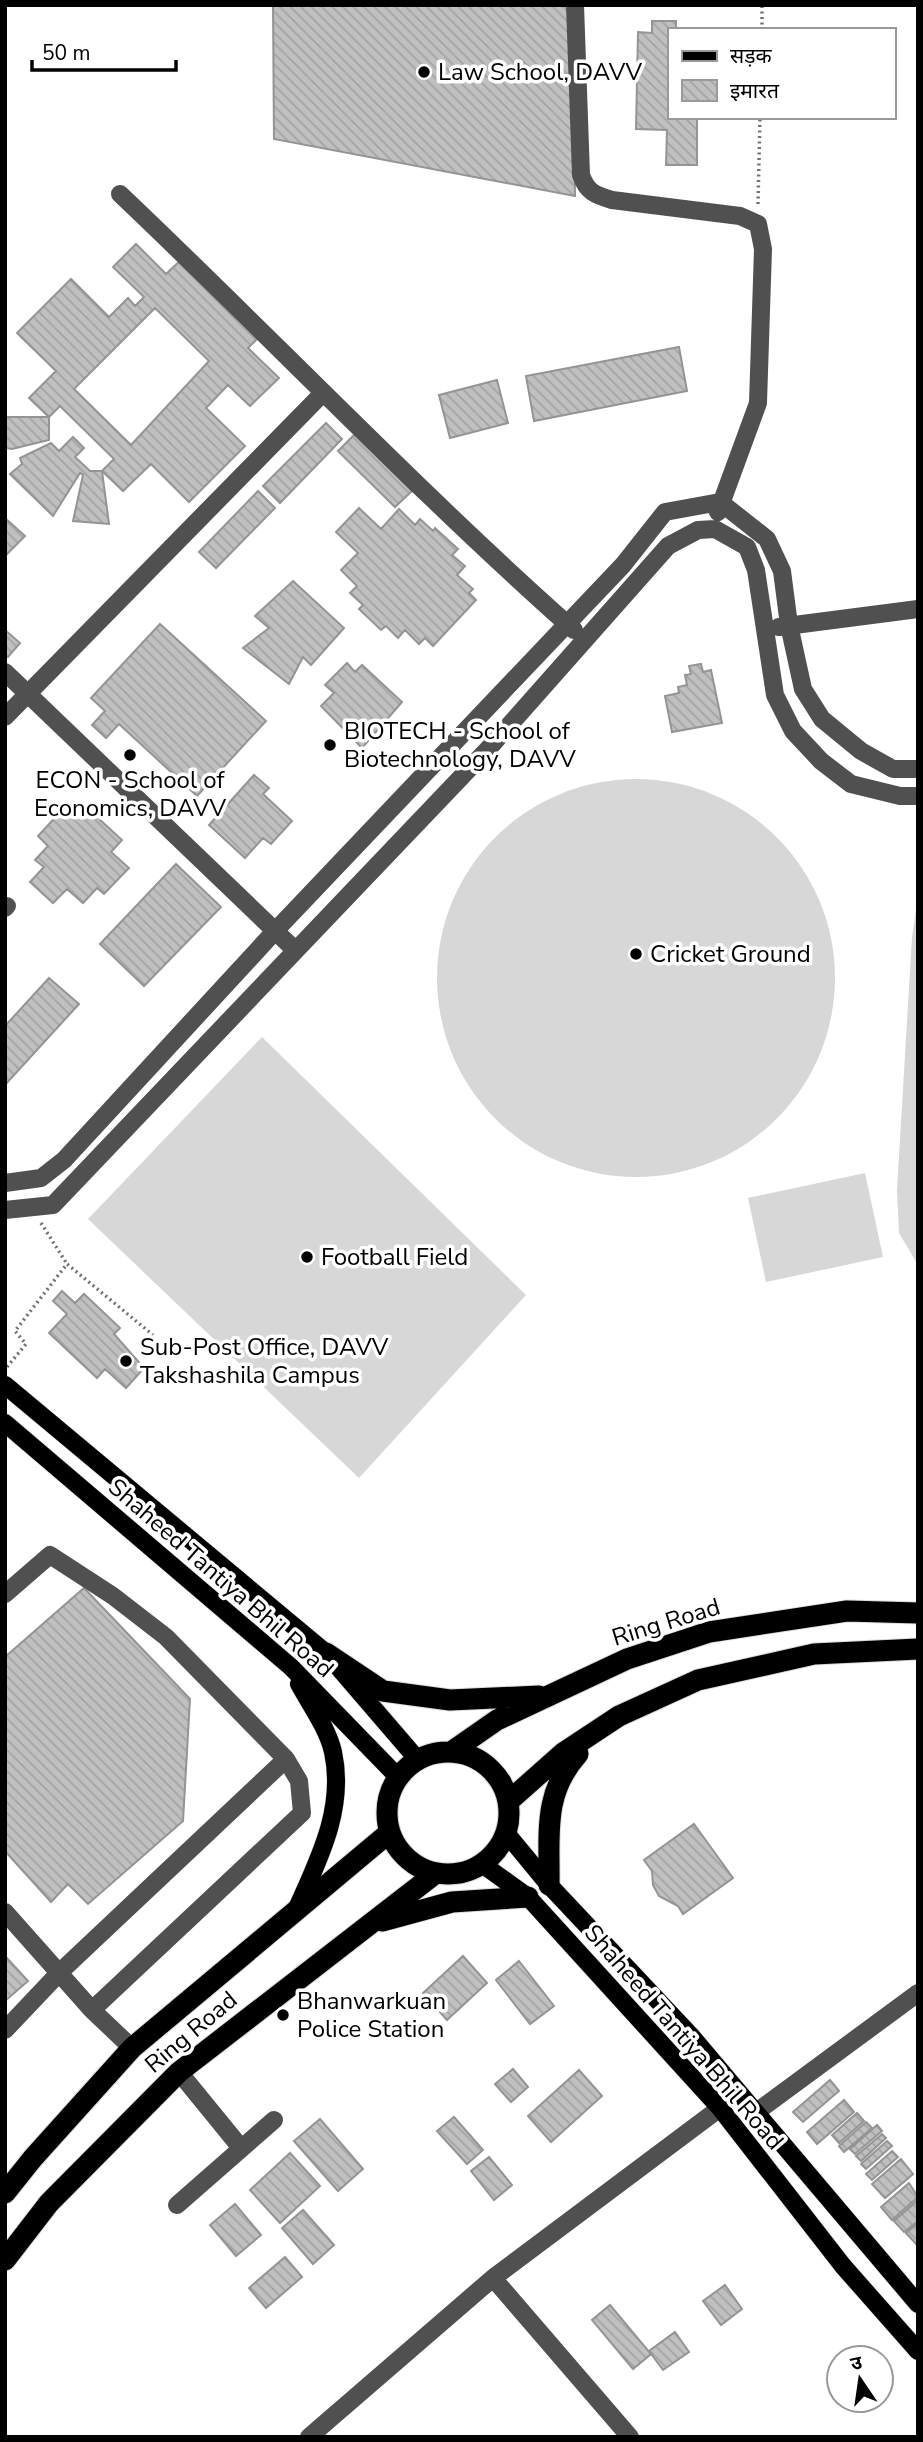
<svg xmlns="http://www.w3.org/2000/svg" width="923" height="2442" viewBox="0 0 923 2442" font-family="'Nunito Sans','Noto Sans Devanagari',sans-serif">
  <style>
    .grass { fill: #d7d7d7 }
    .building { fill: url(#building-back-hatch); stroke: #949494; stroke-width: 2; fill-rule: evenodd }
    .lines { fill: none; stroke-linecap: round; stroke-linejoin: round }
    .major-casing { stroke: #dbdbdb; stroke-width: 19 }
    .highway-casing { stroke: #dbdbdb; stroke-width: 23 }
    .path { stroke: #727272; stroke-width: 3.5; stroke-dasharray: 2 3.5; stroke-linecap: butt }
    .minor { stroke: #505050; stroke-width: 18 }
    .major { stroke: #000; stroke-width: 18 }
    .highway { stroke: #000; stroke-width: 21 }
    .poi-dot { fill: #000; stroke: #fff; stroke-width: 2.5 }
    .labels { text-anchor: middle; stroke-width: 7; stroke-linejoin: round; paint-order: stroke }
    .poi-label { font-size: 24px; fill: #000; stroke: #fff; text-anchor: start }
    .street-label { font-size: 24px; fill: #000; stroke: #fff }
  </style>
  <defs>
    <pattern id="building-back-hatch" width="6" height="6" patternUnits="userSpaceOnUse" patternTransform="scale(1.75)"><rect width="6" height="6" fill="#c0c0c0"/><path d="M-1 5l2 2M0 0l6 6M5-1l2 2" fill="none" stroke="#a3a3a3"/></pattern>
  </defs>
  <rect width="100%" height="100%" fill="#fff"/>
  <!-- grass -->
  <path class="grass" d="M437 978a199 199 0 1 1 398 0a199 199 0 1 1-398 0Z
    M 918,896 L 918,1265 L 899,1233 L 897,1190 L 912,937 Z
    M 262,1037 L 526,1295 L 359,1478 L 88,1219 Z
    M 865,1173 L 883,1257 L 766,1282 L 748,1198 Z"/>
  <!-- building -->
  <path class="building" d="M 273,5 L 573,5 L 575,196 L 274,139 Z
    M 652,21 L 676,21 L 676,30 L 668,33 L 669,117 L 697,117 L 697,165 L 666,165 L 667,130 L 636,129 L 638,32 L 652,33 Z
    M 136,244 L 166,274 L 183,258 L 261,335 L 248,348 L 279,378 L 250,406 L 228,385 L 206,408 L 245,446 L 189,502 L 151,464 L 123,491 L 102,471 L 114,459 L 60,406 L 49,417 L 29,398 L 56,371 L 17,333 L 71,279 L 109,317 L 128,298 L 135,306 L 144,297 L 113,267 ZM 155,308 L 209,361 L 131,445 L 74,389 Z
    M 679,347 L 687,391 L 534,421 L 526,376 Z
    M 497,380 L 508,423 L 450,438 L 439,395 Z
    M 5,417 L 49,417 L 49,440 L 12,449 L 5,448 Z
    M 326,423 L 342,439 L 280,503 L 263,486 Z
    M 355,434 L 412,491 L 395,507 L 338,451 Z
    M 73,437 L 84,448 L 75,457 L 90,471 L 102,471 L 109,524 L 73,521 L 83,475 L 80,473 L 53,516 L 10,474 L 22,464 L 20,458 L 51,443 L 59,451 Z
    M 258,491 L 275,508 L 216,568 L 199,552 Z
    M 359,508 L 381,529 L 399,509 L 415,525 L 420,519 L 433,531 L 435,528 L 458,549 L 452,555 L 465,566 L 457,575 L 473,589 L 469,593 L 476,600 L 433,646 L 425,638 L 419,644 L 405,630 L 398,638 L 386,626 L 381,630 L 359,609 L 363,605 L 350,593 L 357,586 L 341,570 L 358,553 L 336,532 Z
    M 5,518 L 25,536 L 5,556 Z
    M 293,581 L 344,628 L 311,665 L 303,657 L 289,684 L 243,648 L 269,628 L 255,616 Z
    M 160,624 L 266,721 L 197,796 L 119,724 L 106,738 L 92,725 L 105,711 L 91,698 Z
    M 5,630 L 20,643 L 8,657 L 5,655 Z
    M 347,663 L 355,672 L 362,665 L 402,702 L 362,748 L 321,706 L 334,693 L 325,685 Z
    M 701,664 L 703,672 L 711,670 L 722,723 L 672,732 L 665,696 L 679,693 L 678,687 L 687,685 L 685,675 L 691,674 L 689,666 Z
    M 254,775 L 269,788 L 263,794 L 292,821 L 271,844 L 263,838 L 245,858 L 209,825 Z
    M 85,806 L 122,840 L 111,852 L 129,868 L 104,894 L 97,888 L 83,903 L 67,889 L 53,903 L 30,882 L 44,867 L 35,860 L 48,846 L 38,836 L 63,809 L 73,819 Z
    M 176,864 L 221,907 L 144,986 L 100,944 Z
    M 49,978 L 79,1004 L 5,1085 L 5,1026 Z
    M 62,1291 L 75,1303 L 84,1294 L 120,1328 L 114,1334 L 144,1368 L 126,1388 L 105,1369 L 97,1378 L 49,1333 L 67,1314 L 53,1301 Z
    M 84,1588 L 190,1699 L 183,1821 L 88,1904 L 68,1884 L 51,1902 L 5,1851 L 5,1657 Z
    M 694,1824 L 733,1878 L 683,1914 L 678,1906 L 659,1896 L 653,1885 L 652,1871 L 644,1860 Z
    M 5,1956 L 28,1981 L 5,2001 Z
    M 463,1956 L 487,1983 L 447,2020 L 423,1993 Z
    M 519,1961 L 554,2006 L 530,2024 L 496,1980 Z
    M 513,2069 L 528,2087 L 511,2102 L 495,2084 Z
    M 579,2070 L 602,2096 L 551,2142 L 528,2116 Z
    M 830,2080 L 839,2091 L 803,2122 L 793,2112 Z
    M 844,2100 L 854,2112 L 817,2144 L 807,2132 Z
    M 857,2113 L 864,2121 L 839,2143 L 832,2135 Z
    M 454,2117 L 483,2150 L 467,2164 L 437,2131 Z
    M 320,2119 L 363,2169 L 338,2191 L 294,2141 Z
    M 866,2122 L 872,2128 L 844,2152 L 839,2146 Z
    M 877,2125 L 882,2131 L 855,2154 L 850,2149 Z
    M 882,2134 L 886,2138 L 861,2161 L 856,2156 Z
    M 887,2141 L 892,2146 L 866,2169 L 861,2164 Z
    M 892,2151 L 898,2157 L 872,2180 L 866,2174 Z
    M 290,2153 L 320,2186 L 280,2223 L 250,2190 Z
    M 489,2157 L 512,2185 L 494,2200 L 471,2171 Z
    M 901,2159 L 913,2174 L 885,2198 L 872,2184 Z
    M 909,2183 L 918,2197 L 892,2220 L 881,2207 Z
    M 918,2200 L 918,2221 L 904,2232 L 894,2221 Z
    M 235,2204 L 261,2235 L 236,2256 L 210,2225 Z
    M 303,2210 L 334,2245 L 313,2264 L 282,2228 Z
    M 918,2223 L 918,2245 L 917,2245 L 906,2233 Z
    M 285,2257 L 302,2277 L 266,2308 L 249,2288 Z
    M 725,2285 L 742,2309 L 721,2325 L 703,2301 Z
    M 610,2305 L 651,2354 L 633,2369 L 592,2320 Z
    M 675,2332 L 689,2352 L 663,2370 L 649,2351 Z"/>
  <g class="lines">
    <defs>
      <path id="major" d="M 5,1385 L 326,1653 L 418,1760
        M 5,1423 L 291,1667 L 398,1777
        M 506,1833 L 549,1885 L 692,2037 L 918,2304
        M 482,1864 L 528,1897 L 720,2108 L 843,2266 L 918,2351
        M 298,1906 C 320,1857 345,1807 333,1752 C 328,1729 310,1704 299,1684"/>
      <path id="highway" d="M 326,1653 L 383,1691 L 450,1700 L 539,1696
        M387 1813a61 61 0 1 1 122 0a61 61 0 1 1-122 0Z
        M 451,1752 L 497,1720 L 627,1659 L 709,1632 L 847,1611 L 918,1613
        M 509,1801 L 563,1753 L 619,1716 L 698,1680 L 814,1654 L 918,1649
        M 549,1885 C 550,1835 542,1794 578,1754
        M 382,1921 L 452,1902 L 528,1897
        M 5,2193 L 33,2158 L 132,2048 L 390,1832
        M 5,2260 L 49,2203 L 179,2072 L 436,1873"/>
    </defs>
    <!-- major casing -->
    <use href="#major" class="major-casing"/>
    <!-- highway casing -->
    <use href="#highway" class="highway-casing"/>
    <!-- path -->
    <path class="path" d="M 762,30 L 762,5
      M 758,204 L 760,117
      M 41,1223 L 67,1264
      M 7,1367 L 26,1344 L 15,1331 L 67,1264 L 153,1335"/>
    <!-- minor -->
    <path class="minor" d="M 575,5 L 581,175 C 587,192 595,195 612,200 L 740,216 L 758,224 L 763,249 L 758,403 L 718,512
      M 120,194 C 272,338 417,491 574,630
      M 779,627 L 918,609
      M 5,672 L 294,949
      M 5,717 L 323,393
      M 5,908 L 7,906
      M 5,1183 L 41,1178 L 64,1160 L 276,930 L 623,565 L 665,512 L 720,502 L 767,539 L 782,571 L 789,625 L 803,689 L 822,719 L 861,751 L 893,769 L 918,769
      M 5,1210 L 53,1205 L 489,748 L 668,546 L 698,530 L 715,529 L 747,547 L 756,570 L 775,695 L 793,731 L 821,761 L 851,784 L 900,796 L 918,796
      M 5,1594 L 50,1555 L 113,1596 L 166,1637 L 286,1759 L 60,1972 L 5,2030
      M 5,1912 L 92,2010 L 132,2048
      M 92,2010 L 302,1813 L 299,1781 L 286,1759
      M 179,2072 L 241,2148
      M 755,2113 L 918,1993
      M 177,2205 L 274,2120
      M 493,2278 L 720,2108
      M 309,2437 L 493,2278 L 630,2437"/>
    <!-- major -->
    <use href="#major" class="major"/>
    <!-- highway -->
    <use href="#highway" class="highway"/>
  </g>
  <!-- markers -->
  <g class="poi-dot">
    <circle cx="424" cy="72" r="7"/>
    <circle cx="330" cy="745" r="7"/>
    <circle cx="130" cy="755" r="7"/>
    <circle cx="636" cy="954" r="7"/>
    <circle cx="307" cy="1257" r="7"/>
    <circle cx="126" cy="1361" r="7"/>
    <circle cx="283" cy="2015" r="7"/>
  </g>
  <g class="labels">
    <!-- poi labels -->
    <g class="poi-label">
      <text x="438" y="80">Law School, DAVV</text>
      <text x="344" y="739">BIOTECH - School of<tspan x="344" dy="28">Biotechnology, DAVV</tspan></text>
      <text x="130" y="788" text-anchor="middle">ECON - School of<tspan x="130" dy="28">Economics, DAVV</tspan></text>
      <text x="650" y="962">Cricket Ground</text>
      <text x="321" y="1265">Football Field</text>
      <text x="140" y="1355">Sub-Post Office, DAVV<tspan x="140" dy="28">Takshashila Campus</tspan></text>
      <text x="297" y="2009">Bhanwarkuan<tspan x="297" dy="28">Police Station</tspan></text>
    </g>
    <!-- street labels -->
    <g class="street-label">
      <text transform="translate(221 1578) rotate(41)" y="8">Shaheed Tantiya Bhil Road</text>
      <text transform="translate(666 1622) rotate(-17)" y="8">Ring Road</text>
      <text transform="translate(191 2032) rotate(-40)" y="8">Ring Road</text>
      <text transform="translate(684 2037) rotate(49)" y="8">Shaheed Tantiya Bhil Road</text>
    </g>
  </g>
  <!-- border -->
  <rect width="923" height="2442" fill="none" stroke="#000000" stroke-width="14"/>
  <!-- legend -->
  <rect x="668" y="28" width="228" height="91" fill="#ffffff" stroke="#999999" stroke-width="2"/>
  <rect x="682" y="51" width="35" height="10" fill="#000000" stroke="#999999" stroke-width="2"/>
  <text x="730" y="63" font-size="21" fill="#000000">सड़क</text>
  <rect x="682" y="80" width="35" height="21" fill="url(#building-back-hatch)" stroke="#999999" stroke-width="2"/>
  <text x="730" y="98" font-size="21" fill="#000000">इमारत</text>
  <!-- north arrow -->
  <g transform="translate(860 2379) rotate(347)"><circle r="33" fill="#ffffff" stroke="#999999" stroke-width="2"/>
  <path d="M0-5L12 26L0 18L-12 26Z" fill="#000000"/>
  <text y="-10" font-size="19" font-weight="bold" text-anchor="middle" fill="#000000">उ</text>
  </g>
  <!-- scale -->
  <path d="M32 60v10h144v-10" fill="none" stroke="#000000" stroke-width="3.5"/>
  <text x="42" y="60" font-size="21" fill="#000000" stroke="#ffffff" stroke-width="5" paint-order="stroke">50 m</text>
</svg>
